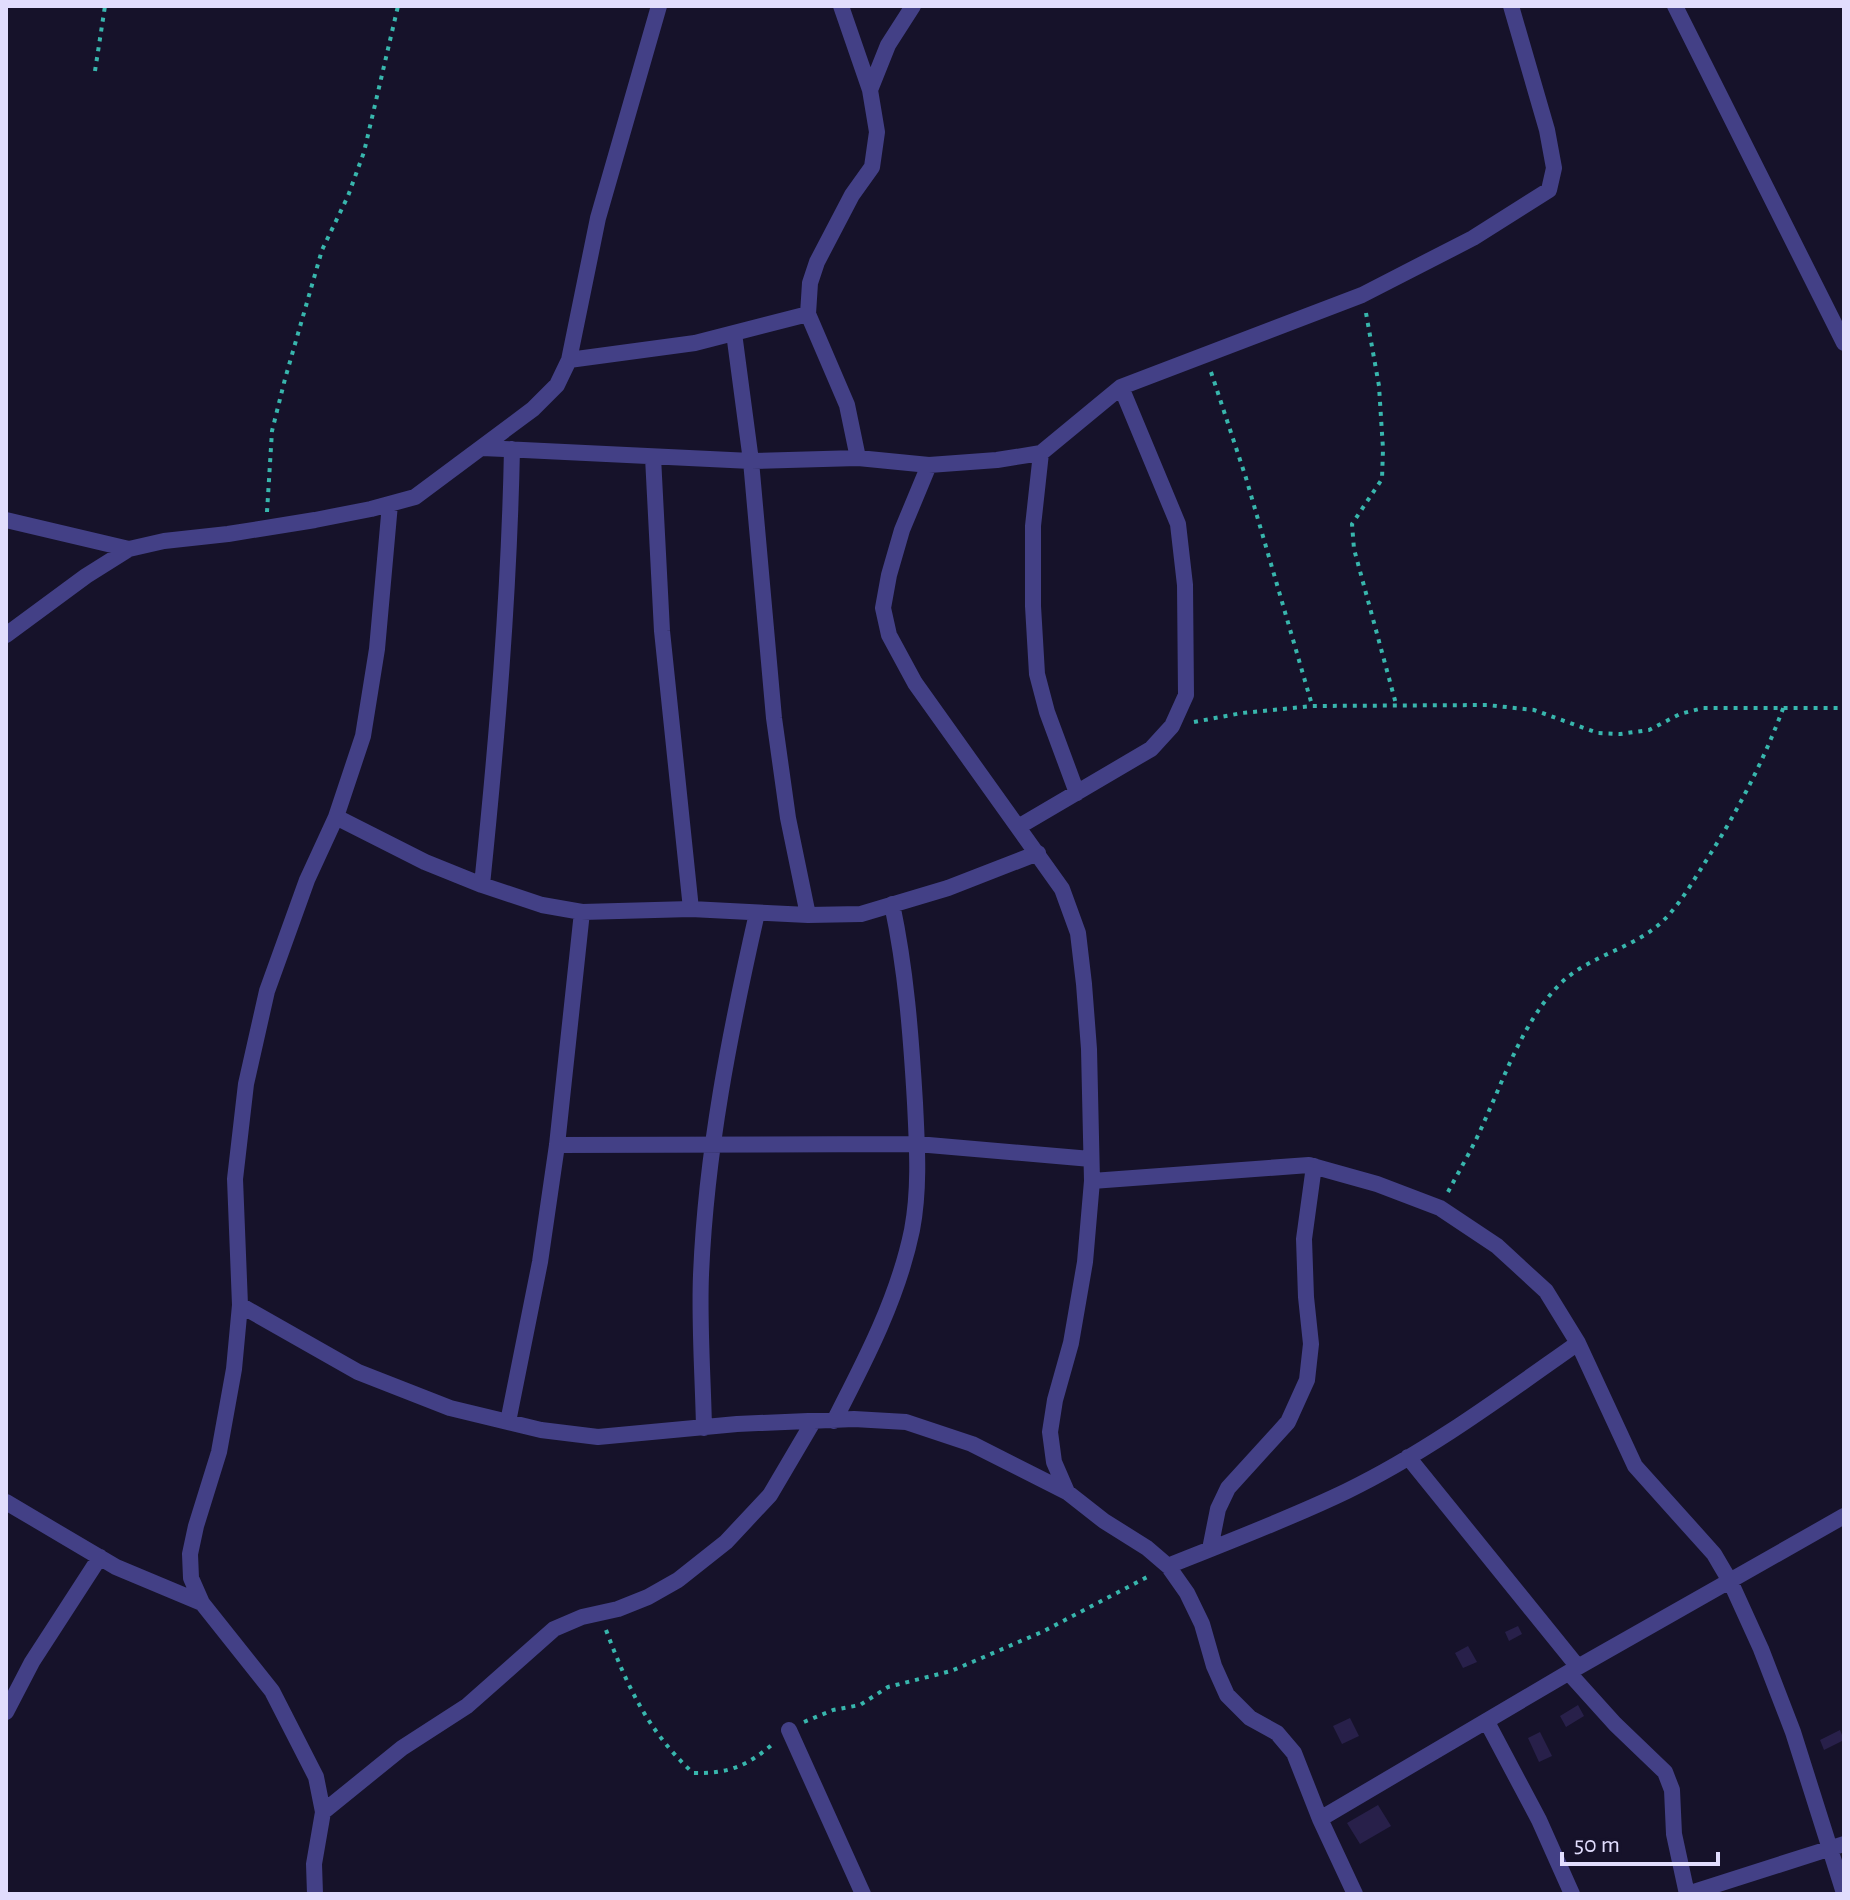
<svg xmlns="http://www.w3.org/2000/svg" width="1850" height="1900" viewBox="0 0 1850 1900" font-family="'Alegreya Sans',sans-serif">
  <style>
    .building { fill: #28204a }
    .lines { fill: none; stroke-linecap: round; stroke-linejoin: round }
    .path { stroke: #38b6ad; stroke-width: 4; stroke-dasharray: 4 6; stroke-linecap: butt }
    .minor { stroke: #434086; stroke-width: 16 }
  </style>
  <rect width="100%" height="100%" fill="#16122a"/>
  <!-- building -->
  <path class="building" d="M 1518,1626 L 1522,1634 L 1509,1641 L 1505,1632 Z
    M 1468,1646 L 1477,1662 L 1463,1668 L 1455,1653 Z
    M 1578,1705 L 1584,1716 L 1566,1727 L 1560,1716 Z
    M 1350,1718 L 1359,1736 L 1342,1744 L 1333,1726 Z
    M 1840,1730 L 1844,1740 L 1824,1750 L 1820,1740 Z
    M 1540,1732 L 1552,1756 L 1539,1762 L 1528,1738 Z
    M 1378,1805 L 1391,1826 L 1360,1844 L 1347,1823 Z"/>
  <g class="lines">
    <!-- path -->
    <path class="path" d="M 95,71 L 105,6
      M 1366,313 L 1379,386 L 1383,449 L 1382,479 L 1352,524 L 1354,549 L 1396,704
      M 1211,372 L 1246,478 L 1312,705
      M 267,512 L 272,431 L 285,379 L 322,250 L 348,196 L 364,152 L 398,6
      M 1194,722 L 1242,713 L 1312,706 L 1487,705 L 1534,710 L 1598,733 L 1620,734 L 1649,730 L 1680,714 L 1703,708 L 1844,708
      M 1448,1192 C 1460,1169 1474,1146 1484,1122 C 1506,1074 1523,1021 1561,983 C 1588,957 1627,950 1656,927 C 1676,911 1690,886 1704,864 C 1736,814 1763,763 1784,706
      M 606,1630 C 628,1688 648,1731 693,1773 C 729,1774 747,1766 774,1743
      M 804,1722 L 833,1710 L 860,1705 L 888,1687 L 951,1671 L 984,1657 L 1044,1631 L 1151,1575"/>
    <!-- minor -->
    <path class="minor" d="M 841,6 L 870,90 L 877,132 L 872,167 L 852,195 L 817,262 L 810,283 L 808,314 L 847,405 L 858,458
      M 1675,6 L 1844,343
      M 870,90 L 888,45 L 913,6
      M 734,333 L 751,461 L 774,718 L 788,818 L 808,915
      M 569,360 L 695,343 L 808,314
      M 482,448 L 751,461 L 858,458 L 929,465 L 997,460 L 1041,453 L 1121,387 L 1362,295 L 1473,238 L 1549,190 L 1554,168 L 1547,130 L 1511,6
      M 1041,453 L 1033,526 L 1033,606 L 1037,674 L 1047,712 L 1077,793
      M 653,457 L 662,631 L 691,909
      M 929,465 L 902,530 L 889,575 L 883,608 L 889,635 L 915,683 L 1062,889 L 1078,933 L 1084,984 L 1089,1049 L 1092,1181 L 1085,1262 L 1071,1343 L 1055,1400 L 1050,1432 L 1054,1462 L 1067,1492 L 1104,1521 L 1147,1548 L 1168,1566 L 1187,1593 L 1202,1624 L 1214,1666 L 1227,1695 L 1250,1718 L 1277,1733 L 1294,1753 L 1320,1819 L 1355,1894
      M 6,520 L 129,549
      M 6,635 L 86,576 L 129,549 L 164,541 L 228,534 L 315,520 L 371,509 L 415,497 L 533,409 L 557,385 L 569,360 L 598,218 L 659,6
      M 336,817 L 425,862 L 482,885 L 542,905 L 582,912 L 691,909 L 808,915 L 861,914 L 948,888 L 1038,853
      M 1018,827 L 1151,749 L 1172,726 L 1186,695 L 1185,585 L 1178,524 L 1121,387
      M 482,885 C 497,739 509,597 512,449
      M 557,1145 L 917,1144 L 1091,1159
      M 1092,1181 L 1309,1165 L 1377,1184 L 1440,1208 L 1497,1246 L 1546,1291 L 1578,1343 L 1635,1466 L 1714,1554 L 1731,1583 L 1761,1649 L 1793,1732 L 1844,1893
      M 240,1305 L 358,1372 L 450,1408 L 541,1430 L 598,1437 L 737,1424 L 854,1419 L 906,1422 L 972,1444 L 1067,1492
      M 834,1421 C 865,1361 898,1298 912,1230 C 920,1188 917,1145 915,1103 C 911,1035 906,970 892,904
      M 508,1422 L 540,1262 L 557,1145 L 582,912
      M 704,1428 C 703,1377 699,1325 701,1275 C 706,1152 730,1032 757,913
      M 1408,1457 L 1578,1667
      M 6,1502 L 116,1567 L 202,1603
      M 1210,1549 L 1218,1509 L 1228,1488 L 1288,1422 L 1307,1380 L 1311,1344 L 1306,1297 L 1304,1239 L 1314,1166
      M 1168,1566 C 1228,1542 1289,1519 1347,1491 C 1429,1451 1504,1395 1578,1343
      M 1569,1673 L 1615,1724 L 1665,1772 L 1672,1790 L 1674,1834 L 1687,1894
      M 6,1712 L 32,1662 L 100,1557
      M 1487,1722 L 1539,1820 L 1572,1894
      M 789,1730 L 863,1894
      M 323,1812 L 402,1748 L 467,1706 L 554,1629 L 582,1617 L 618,1609 L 648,1597 L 678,1580 L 726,1542 L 770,1495 L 813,1422
      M 1320,1819 L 1578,1667 L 1844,1516
      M 315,1894 L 314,1864 L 323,1812 L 316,1777 L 272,1691 L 202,1603 L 191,1578 L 190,1554 L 196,1526 L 219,1452 L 234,1369 L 240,1305 L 235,1179 L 246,1084 L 267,991 L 307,880 L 336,817 L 363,736 L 377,649 L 390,504
      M 1687,1894 L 1844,1844"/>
  </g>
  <!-- border -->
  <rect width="1850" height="1900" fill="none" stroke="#e1ddfd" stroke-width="16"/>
  <!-- scale -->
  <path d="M1562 1852v12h156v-12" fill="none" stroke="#e1ddfd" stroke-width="4"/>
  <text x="1574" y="1852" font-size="24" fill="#e1ddfd" stroke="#16122a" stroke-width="6" paint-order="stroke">50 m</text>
</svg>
